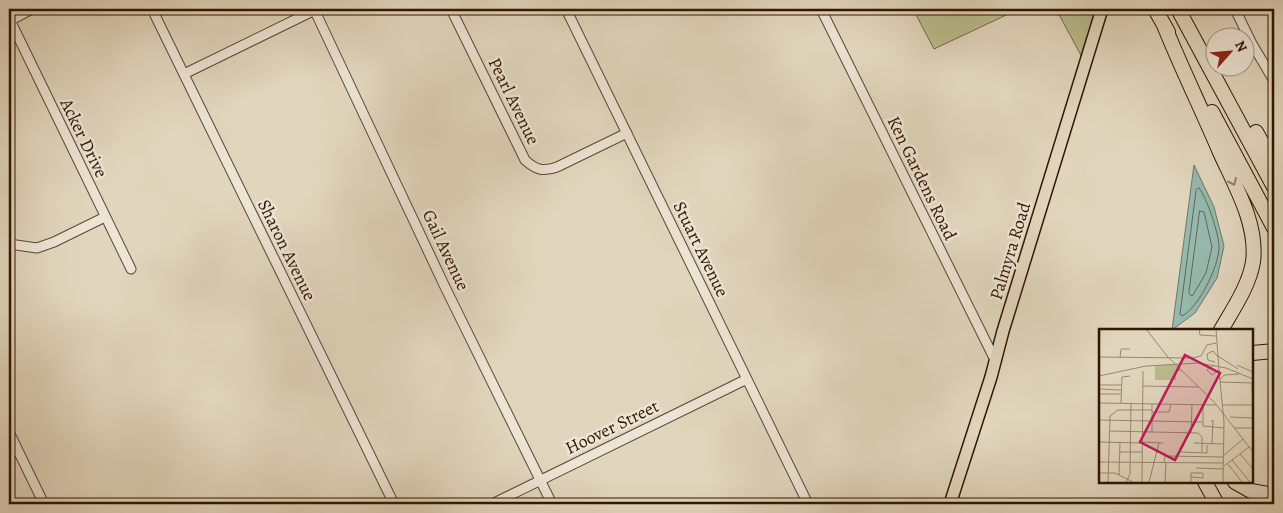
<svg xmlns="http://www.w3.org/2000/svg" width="1283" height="513" viewBox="0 0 1283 513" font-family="Alegreya,serif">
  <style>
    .green { fill: #b9bc8d; stroke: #766847 }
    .water { fill: #95b9ad; stroke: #6e7768 }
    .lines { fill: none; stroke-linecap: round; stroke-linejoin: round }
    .shore { stroke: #646757; stroke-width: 1 }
    .minor-casing { stroke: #5e4530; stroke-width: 11 }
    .major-casing { stroke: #331501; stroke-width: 14 }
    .highway-casing { stroke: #331501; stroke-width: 16 }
    .minor { stroke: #ece4d4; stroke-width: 9 }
    .major { stroke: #e1d6bd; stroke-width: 11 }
    .highway { stroke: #e1d6bd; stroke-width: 14 }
    .oneway { stroke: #937f68 }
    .labels { text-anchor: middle; stroke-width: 5; stroke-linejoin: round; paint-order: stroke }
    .street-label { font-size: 18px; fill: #331501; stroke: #ece4d4 }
    .inset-road { fill: none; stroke: #9b8972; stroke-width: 1 }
    .view { fill: #c2185b; fill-opacity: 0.15; stroke: #c2185b; stroke-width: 2.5 }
    .inset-edge { fill: none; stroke: #331501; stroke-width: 2.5 }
  </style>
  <rect width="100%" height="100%" fill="#e1d6bd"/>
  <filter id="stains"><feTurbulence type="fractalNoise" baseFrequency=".004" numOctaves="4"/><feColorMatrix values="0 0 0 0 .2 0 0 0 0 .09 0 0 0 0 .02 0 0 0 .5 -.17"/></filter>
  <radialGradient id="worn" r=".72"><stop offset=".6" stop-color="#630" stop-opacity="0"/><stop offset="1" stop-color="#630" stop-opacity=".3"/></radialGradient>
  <!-- green -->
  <path class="green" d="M 913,9 L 1019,9 L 934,49 Z
    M 1056,9 L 1097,9 L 1082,57 Z"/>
  <!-- water -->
  <path class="water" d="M 1194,165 L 1214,207 L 1224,246 L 1217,278 L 1195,313 L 1172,330 Z"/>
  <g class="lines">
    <!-- shore -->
    <path class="shore" d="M 1199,188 C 1207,198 1219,234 1219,247 C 1219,266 1199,307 1182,316 L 1180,314 L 1196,191 Z
      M 1200,211 L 1204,212 L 1212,247 L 1206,273 L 1193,295 L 1191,296 L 1189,293 Z"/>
    <defs>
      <path id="minor" d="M 152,9 L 394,504
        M 314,9 L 445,287 L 552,504
        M 451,9 L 525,160 C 536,170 543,172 557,167 L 627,133
        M 566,9 L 808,504
        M 821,9 L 995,360
        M 1235,9 L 1251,42 L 1274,81
        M 10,20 L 131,269
        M 9,21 L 32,9
        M 184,74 L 317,9
        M 9,244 L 37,248 L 54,242 L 105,217
        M 9,432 L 44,504
        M 492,504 L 747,379"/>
      <path id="major" d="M 950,504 L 991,377 L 1003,331 L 1102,9"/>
      <path id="highway" d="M 1155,9 L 1168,32
        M 1178,9 L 1274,187
        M 1164,25 C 1181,67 1201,108 1219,150 C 1234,184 1258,223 1253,262 C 1249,286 1233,309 1221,330
        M 1212,112 L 1274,228
        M 1256,132 L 1274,164
        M 1252,353 L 1274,351
        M 1205,482 L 1217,504
        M 1235,482 L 1251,491 L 1274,495"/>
    </defs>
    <!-- minor casing -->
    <use href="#minor" class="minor-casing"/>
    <!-- major casing -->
    <use href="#major" class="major-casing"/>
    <!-- highway casing -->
    <use href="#highway" class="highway-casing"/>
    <!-- minor -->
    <use href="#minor" class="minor"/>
    <!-- major -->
    <use href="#major" class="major"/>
    <!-- highway -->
    <use href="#highway" class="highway"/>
  </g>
  <!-- one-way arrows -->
  <defs><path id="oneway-chevron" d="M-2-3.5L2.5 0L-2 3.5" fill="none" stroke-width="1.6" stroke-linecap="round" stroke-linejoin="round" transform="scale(1.25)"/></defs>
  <use class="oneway" href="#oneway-chevron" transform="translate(1233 182) rotate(66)"/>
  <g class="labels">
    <!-- street labels -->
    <g class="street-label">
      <text transform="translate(514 101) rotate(64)" y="6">Pearl Avenue</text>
      <text transform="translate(84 138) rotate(64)" y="6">Acker Drive</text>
      <text transform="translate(922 178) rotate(64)" y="6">Ken Gardens Road</text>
      <text transform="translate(701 249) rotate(64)" y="6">Stuart Avenue</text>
      <text transform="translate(287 250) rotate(64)" y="6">Sharon Avenue</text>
      <text transform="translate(446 250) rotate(65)" y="6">Gail Avenue</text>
      <text transform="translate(1010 251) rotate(-73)" y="6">Palmyra Road</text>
      <text transform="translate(612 427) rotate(-26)" y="6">Hoover Street</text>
    </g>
  </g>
  <!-- overview -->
  <g transform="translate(1099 329)">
    <rect width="154" height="154" fill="#e1d6bd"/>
    <path d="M 56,36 L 77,36 L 83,42 L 77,42 L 77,51 L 56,51 Z" fill="#b9bc8d"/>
    <path class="inset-road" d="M 47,0 L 68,27 L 116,74 L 154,123M 100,0 L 101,6 L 117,7M 119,27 L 139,40M 0,28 L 94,29 L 102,27 L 108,16 L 117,14M 0,28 L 1,0M 21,29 L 22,20 L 31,20M 116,33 L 109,31 L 108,25 L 114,22 L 119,28M 115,36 L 108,41 L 113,46 L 120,41 L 117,0M 138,36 L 154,43M 120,41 L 125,93 L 124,153M 0,47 L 47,37 L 100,34 L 127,39 L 154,50M 121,51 L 125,46 L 140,45M 121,53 L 153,54 L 154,84M 0,56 L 22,56M 43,57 L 100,58M 0,60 L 22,61M 0,65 L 22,65M 0,74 L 117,76M 22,74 L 23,48 L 31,47M 104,76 L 104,97 L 125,99M 123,76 L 153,76M 53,83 L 70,83 L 72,75M 131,88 L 154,89M 0,91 L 103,93M 135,99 L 154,99M 10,102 L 99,104 L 103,108 L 103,123M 53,103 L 53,75M 92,104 L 93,76M 0,113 L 43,114M 43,113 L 64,114M 95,114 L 124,115M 113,114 L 114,92 L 113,91 L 113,93M 20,123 L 43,123M 82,123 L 108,124 L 108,116M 141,125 L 154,140M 125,126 L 144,110M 133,131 L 151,153M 0,133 L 124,134M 65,133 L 66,127 L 124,128M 129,135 L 143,153M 125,137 L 150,118M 97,139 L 124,140M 0,144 L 16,144 L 34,153M 20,146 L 21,113M 92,148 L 104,149 L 104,144 L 92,144 L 92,153M 9,153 L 11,87 L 19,81 L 53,81M 27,153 L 31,145 L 32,75M 43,153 L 44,42M 50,153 L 60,114M 66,153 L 67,133"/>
    <path class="view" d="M 86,26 L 121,44 L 76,131 L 41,113 Z"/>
    <rect width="154" height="154" class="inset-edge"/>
  </g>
  <!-- margin -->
  <rect width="1283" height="513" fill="none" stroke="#e1d6bd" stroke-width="30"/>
  <rect x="10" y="10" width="1263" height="493" fill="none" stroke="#331501" stroke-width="2.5"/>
  <rect x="15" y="15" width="1253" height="483" fill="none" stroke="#331501"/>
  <!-- north arrow -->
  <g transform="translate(1230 52) rotate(63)"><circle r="24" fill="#ece4d4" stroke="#a29180"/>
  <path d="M0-4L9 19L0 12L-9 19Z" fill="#8f2418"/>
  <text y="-8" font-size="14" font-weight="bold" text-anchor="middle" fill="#331501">N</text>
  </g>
  <rect width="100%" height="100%" filter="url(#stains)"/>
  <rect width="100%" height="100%" fill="url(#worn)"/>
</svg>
